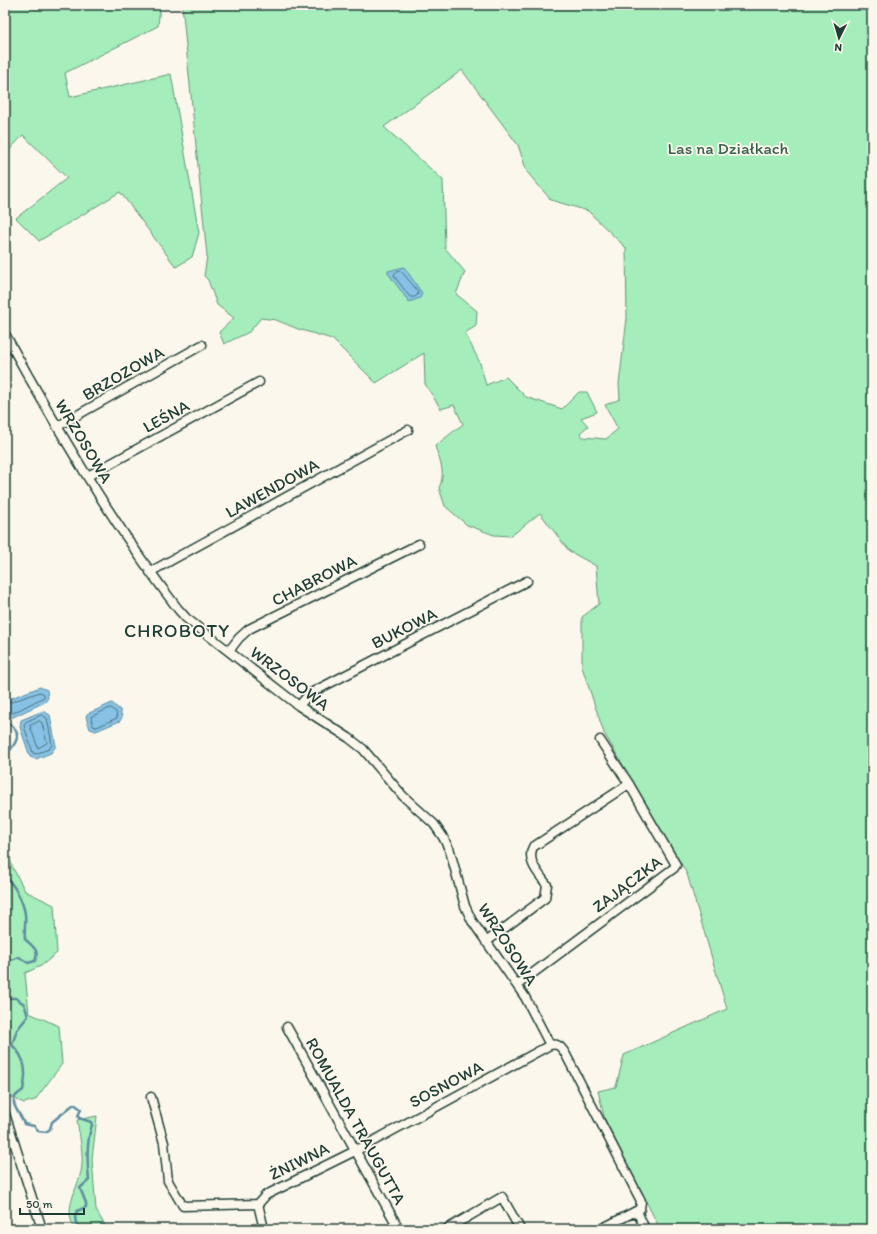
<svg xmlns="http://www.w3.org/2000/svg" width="877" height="1234" viewBox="0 0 877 1234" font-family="Itim,sans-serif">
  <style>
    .green { fill: #a5edba; stroke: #629577; fill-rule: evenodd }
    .water { fill: #87c2e6; stroke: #5d8d9f }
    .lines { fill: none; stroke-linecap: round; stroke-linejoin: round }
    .shore { stroke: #49727b; stroke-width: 1 }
    .stream { stroke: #5d8d9f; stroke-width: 2.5 }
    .minor-casing { stroke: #1f3d34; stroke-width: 11 }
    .minor { stroke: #fbf7ec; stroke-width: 8 }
    .labels { text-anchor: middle; stroke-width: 3.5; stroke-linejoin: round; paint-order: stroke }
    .park-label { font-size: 17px; fill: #3a604f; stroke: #fbf7ec }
    .street-label { font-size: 17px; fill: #1f3d34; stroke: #fbf7ec }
    .quarter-label { font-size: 19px; letter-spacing: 1px; fill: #1f3d34; stroke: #fbf7ec }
  </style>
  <rect width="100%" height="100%" fill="#fbf7ec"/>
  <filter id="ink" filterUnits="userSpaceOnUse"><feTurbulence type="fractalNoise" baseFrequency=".025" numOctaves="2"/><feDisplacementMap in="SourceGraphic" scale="8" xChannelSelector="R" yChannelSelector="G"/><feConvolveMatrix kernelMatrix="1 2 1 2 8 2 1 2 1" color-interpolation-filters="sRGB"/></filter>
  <g filter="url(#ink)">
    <!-- green -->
    <path class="green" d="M 5,5 L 160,5 L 158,26 L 65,73 L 70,97 L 171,74 L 199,233 L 192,257 L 176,267 L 120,192 L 39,241 L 16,218 L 67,178 L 23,135 L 5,155 Z
      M 182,5 L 872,5 L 872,1229 L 660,1229 L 605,1120 L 598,1091 L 616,1087 L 624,1055 L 727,1009 L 687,874 L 604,733 L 582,667 L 582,617 L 599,604 L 596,566 L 569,551 L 540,513 L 511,536 L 494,535 L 467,525 L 445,506 L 439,488 C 446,472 440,462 435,446 L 463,424 L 454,405 L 441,409 L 425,384 L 424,353 L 376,383 L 332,339 L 298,329 L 276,320 L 261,318 L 249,332 L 224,344 L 219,332 L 234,318 L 217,305 L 208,280 L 204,276 L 207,256 ZM 462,70 L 518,145 L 527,172 L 551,200 L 588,211 L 626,248 L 627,318 L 619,384 L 620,399 L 605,405 L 618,429 L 606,439 L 583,437 L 580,433 L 588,426 L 581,418 L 597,412 L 587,392 L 579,392 L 562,409 L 526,397 L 506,377 L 486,385 L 480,363 L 465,333 L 476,326 L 477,311 L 456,294 L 465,272 L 445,248 L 443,180 L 384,127 Z
      M 5,840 L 12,866 L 25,891 L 54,905 L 57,953 L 41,966 L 25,973 L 29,1013 L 59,1026 L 62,1064 L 35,1100 L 24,1103 L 8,1096 L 5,1083 Z
      M 97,1116 L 92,1159 L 96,1210 L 107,1229 L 75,1229 C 61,1207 81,1186 82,1164 C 83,1150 79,1134 77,1120 Z"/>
    <!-- water -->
    <path class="water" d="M 404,267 L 422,293 L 420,298 L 409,302 L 388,273 L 388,271 Z
      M 40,687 L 47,690 L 48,698 L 45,702 L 11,718 L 5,714 L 6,700 Z
      M 112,703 L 120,710 L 122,717 L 120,721 L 96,731 L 90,729 L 86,717 L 87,714 Z
      M 43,711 L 50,715 L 56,746 L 51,753 L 36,759 L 30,757 L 20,727 L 21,720 Z"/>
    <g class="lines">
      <!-- shore -->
      <path class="shore" d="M 401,271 L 417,290 L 418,294 L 415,297 L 410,297 L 394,276 L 395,273 Z
        M 5,704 L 40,692 L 44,694 L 44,697 L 13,713 L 5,711
        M 111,708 L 116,712 L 117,718 L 97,727 L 93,726 L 91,717 Z
        M 42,715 L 47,718 L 52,745 L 49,749 L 35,754 L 33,753 L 24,726 L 26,722 Z
        M 40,721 L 42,723 L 47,743 L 38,748 L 30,726 Z"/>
      <!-- stream -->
      <path class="stream" d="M 5,721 C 25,732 17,743 5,756
        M 5,877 C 15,885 23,901 25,914 C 26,922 24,931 25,939 C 33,947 40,950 35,961 L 28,963 L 19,957 L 11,960 L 5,959
        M 5,998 L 16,998 L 24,1004 L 28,1016 L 17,1030 L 12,1045 C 26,1058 27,1073 23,1090 C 21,1092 17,1094 15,1097 C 10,1105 22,1115 24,1124 L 34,1126 L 38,1131 L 46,1132 L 50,1129 L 52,1122 L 74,1104 L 81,1109 L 78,1116 L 79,1118 L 91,1122 L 92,1125 C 86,1142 87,1162 89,1180 L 80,1188 L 86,1203 L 86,1207 L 77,1211 L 75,1217 L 77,1229"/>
      <defs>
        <path id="minor" d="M 5,334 C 57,429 112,523 178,609 L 186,618 L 299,706 L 349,738 L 363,749 L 403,796 L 434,824 L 443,837 L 450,851 L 465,906 L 472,921 L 525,997 L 550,1045
          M 58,426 L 202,345
          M 88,476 L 259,382
          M 150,572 L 408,430
          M 229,651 L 239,638 L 249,629 L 419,544
          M 299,706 L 309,694 L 527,581
          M 486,942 L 545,898 L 547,885 C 539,874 526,861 533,847 L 629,784
          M 517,985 L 674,868 L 676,865 L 629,784 L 600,740
          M 287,1027 L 399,1229
          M 151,1097 L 164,1143 L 168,1181 L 183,1206 L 258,1204
          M 5,1114 L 42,1229
          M 258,1204 L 266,1195 L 357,1150 L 550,1045 C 558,1043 561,1047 565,1053 L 641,1201 L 640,1209 L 601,1229
          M 258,1204 L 264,1229
          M 637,1211 L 645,1229
          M 447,1229 L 502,1197 L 520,1229"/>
      </defs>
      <!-- minor casing -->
      <use href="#minor" class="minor-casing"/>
      <!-- minor -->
      <use href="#minor" class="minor"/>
    </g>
  </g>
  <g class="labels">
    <!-- park labels -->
    <g class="park-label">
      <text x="728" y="154">Las na Działkach</text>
    </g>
    <!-- street labels -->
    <g class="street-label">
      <text transform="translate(123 373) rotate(-30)" y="6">BRZOZOWA</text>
      <text transform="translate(166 416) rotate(-29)" y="6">LEŚNA</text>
      <text transform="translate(84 441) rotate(59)" y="6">WRZOSOWA</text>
      <text transform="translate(272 488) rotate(-29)" y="6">LAWENDOWA</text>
      <text transform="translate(314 580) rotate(-27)" y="6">CHABROWA</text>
      <text transform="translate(404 628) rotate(-27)" y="6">BUKOWA</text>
      <text transform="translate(290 678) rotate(37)" y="6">WRZOSOWA</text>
      <text transform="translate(627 884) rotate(-37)" y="6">ZAJĄCZKA</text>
      <text transform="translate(508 944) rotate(57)" y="6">WRZOSOWA</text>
      <text transform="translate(446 1084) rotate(-28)" y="6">SOSNOWA</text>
      <text transform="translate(356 1121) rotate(61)" y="6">ROMUALDA TRAUGUTTA</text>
      <text transform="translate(299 1161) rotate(-26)" y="6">ŻNIWNA</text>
    </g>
    <!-- quarter labels -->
    <g class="quarter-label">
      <text x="177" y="637">CHROBOTY</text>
    </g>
  </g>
  <!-- margin -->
  <rect width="877" height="1234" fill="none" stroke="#fbf7ec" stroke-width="20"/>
  <rect x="10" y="10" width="857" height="1214" fill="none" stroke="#1f3d34" stroke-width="1.5" filter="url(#ink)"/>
  <!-- north arrow -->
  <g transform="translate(839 38) rotate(185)" stroke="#fbf7ec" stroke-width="3" paint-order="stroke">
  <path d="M0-3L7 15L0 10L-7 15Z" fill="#1f3d34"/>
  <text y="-6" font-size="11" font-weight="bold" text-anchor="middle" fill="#1f3d34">N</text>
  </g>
  <!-- scale -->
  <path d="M20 1208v6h64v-6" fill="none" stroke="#1f3d34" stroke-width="2"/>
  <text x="26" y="1208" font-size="12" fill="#1f3d34" stroke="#fbf7ec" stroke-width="3" paint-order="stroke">50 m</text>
</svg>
